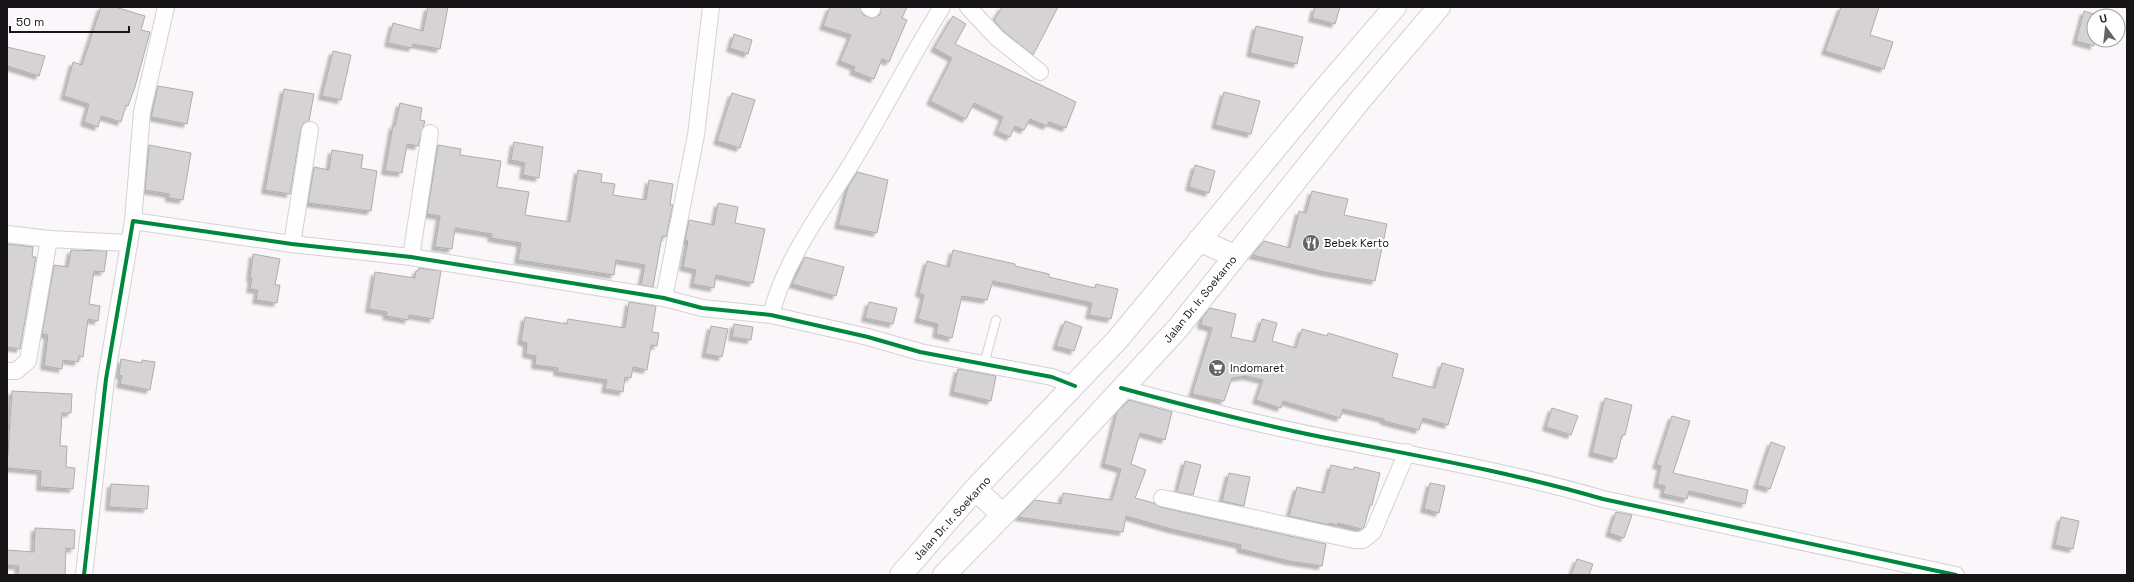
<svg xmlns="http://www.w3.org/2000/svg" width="2134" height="582" viewBox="0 0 2134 582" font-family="'Space Grotesk',sans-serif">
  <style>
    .building { fill: #d6d3d5; stroke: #afacae; filter: url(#shadow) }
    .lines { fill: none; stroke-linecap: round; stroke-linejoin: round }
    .lane-casing { stroke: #d4d1d3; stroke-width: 10 }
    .street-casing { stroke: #d4d1d3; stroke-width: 18 }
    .secondary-casing { stroke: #d4d1d3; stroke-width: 24 }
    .lane { stroke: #fefefe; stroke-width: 8 }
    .street { stroke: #fefefe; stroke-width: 16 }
    .secondary { stroke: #fefefe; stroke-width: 22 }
    .cycleway-casing { stroke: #fff; stroke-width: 6 }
    .cycleway { stroke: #00873e; stroke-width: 4 }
    .labels { text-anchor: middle; stroke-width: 4; stroke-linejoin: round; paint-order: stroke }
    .poi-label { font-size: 11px; fill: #171517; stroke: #fff; text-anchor: start }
    .street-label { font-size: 11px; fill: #171517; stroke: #fff }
  </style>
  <defs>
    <filter id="shadow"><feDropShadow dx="-3.5" dy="3.5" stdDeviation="1" flood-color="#0004"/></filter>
  </defs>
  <rect width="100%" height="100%" fill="#faf6f9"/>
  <!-- building -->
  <path class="building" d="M 101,7 L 115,7 L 145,16 L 141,30 L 150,32 L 135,87 L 128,106 L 126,105 L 121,122 L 101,116 L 98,127 L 84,122 L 89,104 L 64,96 L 73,62 L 82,65 Z
    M 428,7 L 448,7 L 440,49 L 413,44 L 412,48 L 388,43 L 393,23 L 423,31 Z
    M 830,7 L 860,7 L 863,15 L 872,18 L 880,15 L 881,7 L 907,7 L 902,18 L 907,20 L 889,62 L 882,59 L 874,79 L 853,71 L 855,67 L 840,61 L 851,35 L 823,26 Z
    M 1002,7 L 1058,7 L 1033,55 L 1003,31 L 994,20 Z
    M 1315,7 L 1340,7 L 1335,24 L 1312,18 Z
    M 1841,7 L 1879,7 L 1870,35 L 1893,42 L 1884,69 L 1825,51 Z
    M 2084,11 L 2094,14 L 2094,46 L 2076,41 Z
    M 953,16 L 966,24 L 955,44 L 1076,102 L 1066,128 L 1049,122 L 1047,126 L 1030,119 L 1024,130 L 1015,126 L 1010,137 L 997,131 L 1003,117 L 974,103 L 966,119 L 930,101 L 952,58 L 934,48 Z
    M 1256,26 L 1303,37 L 1297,64 L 1250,53 Z
    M 734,34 L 752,40 L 748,54 L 730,48 Z
    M 7,47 L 45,56 L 39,76 L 7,66 Z
    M 333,51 L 351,55 L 341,100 L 322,96 Z
    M 158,86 L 193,92 L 187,124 L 151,117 Z
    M 284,89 L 314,94 L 309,121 L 303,124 L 301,129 L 290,194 L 265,190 Z
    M 1224,92 L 1260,101 L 1251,134 L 1215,125 Z
    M 732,93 L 755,100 L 740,148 L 717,141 Z
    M 400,103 L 422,108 L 420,120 L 425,121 L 418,146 L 407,144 L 402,173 L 385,171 L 393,125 L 395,126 Z
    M 514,142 L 543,147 L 539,178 L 523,175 L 525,163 L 511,160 Z
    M 149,145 L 191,153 L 183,200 L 169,198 L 169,194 L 145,190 Z
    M 438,145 L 461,149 L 460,155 L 501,161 L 497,187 L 529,192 L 525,215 L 570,222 L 578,170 L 602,174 L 601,182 L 615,184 L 613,195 L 646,200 L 649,180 L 673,184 L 670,205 L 673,205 L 666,237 L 662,236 L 653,287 L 641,285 L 645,265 L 616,260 L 614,275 L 518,260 L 521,243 L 491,238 L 492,234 L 455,228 L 452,249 L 435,247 L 440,216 L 427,214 Z
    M 332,150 L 363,155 L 361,168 L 377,171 L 371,211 L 308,203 L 314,167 L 329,170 Z
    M 1195,165 L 1215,171 L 1209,193 L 1189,187 Z
    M 857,172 L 888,180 L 877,233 L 838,225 L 848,187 Z
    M 1312,191 L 1348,199 L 1344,215 L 1387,224 L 1375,281 L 1324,272 L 1252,255 L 1264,241 L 1290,248 L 1299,211 L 1306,213 Z
    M 718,203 L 738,207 L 735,223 L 765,229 L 753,283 L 716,275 L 714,288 L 693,284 L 696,270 L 683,267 L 688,241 L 685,240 L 689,220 L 714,225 Z
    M 7,244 L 33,247 L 32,257 L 36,257 L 20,349 L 7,347 Z
    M 71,250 L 107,251 L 104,272 L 94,271 L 89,304 L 100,306 L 98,321 L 88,319 L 83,357 L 79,356 L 78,362 L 63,360 L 62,369 L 44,366 L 48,335 L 42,334 L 54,265 L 68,267 Z
    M 953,250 L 1015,264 L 1015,266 L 1049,274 L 1049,277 L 1095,288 L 1096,284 L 1118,289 L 1111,319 L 1089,315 L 1092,303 L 993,281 L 987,300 L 962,296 L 952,338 L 936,334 L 938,324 L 918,319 L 924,295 L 919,293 L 927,261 L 949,267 Z
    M 253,254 L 280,259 L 275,285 L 280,285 L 277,303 L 256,300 L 258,290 L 250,289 L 252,278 L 250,278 Z
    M 805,257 L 844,267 L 836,296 L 792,284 Z
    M 419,268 L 441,271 L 433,319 L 409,315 L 408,320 L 386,316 L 387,312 L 369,309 L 375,272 L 415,278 L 416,271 L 418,271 Z
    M 629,302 L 656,306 L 652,332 L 659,333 L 657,346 L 651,345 L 647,370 L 633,367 L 631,378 L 625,377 L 623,392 L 605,389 L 607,380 L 557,372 L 558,368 L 535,365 L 536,356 L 526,354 L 527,343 L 521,341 L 525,317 L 567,324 L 568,319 L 625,328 Z
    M 869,302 L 897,308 L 893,324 L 865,318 Z
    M 1210,308 L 1236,314 L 1231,337 L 1255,342 L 1262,319 L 1277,323 L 1272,341 L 1296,348 L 1302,329 L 1327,336 L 1328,333 L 1398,354 L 1392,377 L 1435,388 L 1442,363 L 1464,369 L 1448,425 L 1423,418 L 1419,430 L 1384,421 L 1384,419 L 1343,409 L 1340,418 L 1283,401 L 1281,408 L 1256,400 L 1263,380 L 1246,376 L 1232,378 L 1224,401 L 1192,394 L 1212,328 L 1201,325 L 1202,318 Z
    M 1065,321 L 1082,327 L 1074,351 L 1056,346 Z
    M 734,324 L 753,327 L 751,340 L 732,337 Z
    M 711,326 L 728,329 L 722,357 L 705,354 Z
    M 121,359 L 142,363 L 142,360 L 155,362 L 150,390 L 120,384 L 122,376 L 119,375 Z
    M 958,369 L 996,376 L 991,401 L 953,392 Z
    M 12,391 L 72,394 L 71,413 L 62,413 L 60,446 L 67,446 L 66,467 L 75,468 L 73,489 L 40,487 L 41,471 L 7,468 Z
    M 1605,398 L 1632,405 L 1625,435 L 1622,435 L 1616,459 L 1592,453 Z
    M 1129,400 L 1172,412 L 1165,440 L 1140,433 L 1131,464 L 1146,470 L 1135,498 L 1154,503 L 1160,507 L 1326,544 L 1322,566 L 1289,561 L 1240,549 L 1241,545 L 1171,529 L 1126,516 L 1123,532 L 1018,517 L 1035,500 L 1061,504 L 1063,493 L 1112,500 L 1121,469 L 1104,464 L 1117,412 Z
    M 1552,408 L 1578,416 L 1571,435 L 1546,427 Z
    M 1672,416 L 1690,421 L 1673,473 L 1748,490 L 1745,504 L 1689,491 L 1687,499 L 1663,494 L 1665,486 L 1657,484 L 1661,466 L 1656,465 Z
    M 1771,442 L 1785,447 L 1770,489 L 1757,485 Z
    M 1185,461 L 1201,465 L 1193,495 L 1177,492 Z
    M 1331,465 L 1353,470 L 1354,467 L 1380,473 L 1372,505 L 1370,505 L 1364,527 L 1361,529 L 1338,523 L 1337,525 L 1329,523 L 1329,525 L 1289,516 L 1297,487 L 1324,493 Z
    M 1229,473 L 1250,477 L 1244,506 L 1222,501 Z
    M 1430,483 L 1445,486 L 1439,513 L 1424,509 Z
    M 111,484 L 149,486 L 147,509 L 109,507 Z
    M 1616,512 L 1632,515 L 1624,538 L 1609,533 Z
    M 2061,517 L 2079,521 L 2073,549 L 2055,545 Z
    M 35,528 L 75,530 L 74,549 L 66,548 L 65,575 L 18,575 L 19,566 L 7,565 L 7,550 L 34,552 Z
    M 1577,559 L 1593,564 L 1589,575 L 1571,575 Z"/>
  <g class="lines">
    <defs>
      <path id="lane" d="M 984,364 L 996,320"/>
      <path id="street" d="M 869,7 L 872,9
        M 968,7 L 997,38 L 1040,72
        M 133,221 L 142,112 L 166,7
        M 7,234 L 49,239 L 129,243
        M 292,244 L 310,130
        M 411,257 L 430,133
        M 664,298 L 696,135 L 711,7
        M 771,315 C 786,254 829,203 860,149 C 888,102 913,53 942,7
        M 7,371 L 16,371 L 28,361 L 49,239
        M 1121,388 C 1194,408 1268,427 1342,441 C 1430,458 1517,474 1603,499 L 1956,575
        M 1162,498 L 1354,540 L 1363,540 L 1373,532 L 1407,452
        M 84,575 L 106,379 L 133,221 L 292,244 L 411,257 L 664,298 L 702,308 L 771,315 L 868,337 L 920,352 L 1052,377 L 1075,386"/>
      <path id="secondary" d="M 1199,240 L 1234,256
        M 975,489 L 1003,515
        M 901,575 L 975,489 L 1118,339 L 1321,93 L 1395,7
        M 944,575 L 1050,467 L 1178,328 L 1361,99 L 1439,7"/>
    </defs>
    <!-- lane casing -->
    <use href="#lane" class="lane-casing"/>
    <!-- street casing -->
    <use href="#street" class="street-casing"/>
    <!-- secondary casing -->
    <use href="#secondary" class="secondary-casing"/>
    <!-- lane -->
    <use href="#lane" class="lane"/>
    <!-- street -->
    <use href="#street" class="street"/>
    <!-- secondary -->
    <use href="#secondary" class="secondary"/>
    <defs>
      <path id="cycleway" d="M 1121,388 C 1194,408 1268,427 1342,441 C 1430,458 1517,474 1603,499 L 1956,575
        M 84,575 L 106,379 L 133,221 L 292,244 L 411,257 L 664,298 L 702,308 L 771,315 L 868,337 L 920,352 L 1052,377 L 1075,386"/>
    </defs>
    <!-- cycleway casing -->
    <use href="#cycleway" class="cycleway-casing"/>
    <!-- cycleway -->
    <use href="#cycleway" class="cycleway"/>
  </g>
  <!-- icons -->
  <defs>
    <symbol id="restaurant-disc" viewBox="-11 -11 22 22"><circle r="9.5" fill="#666466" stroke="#fff"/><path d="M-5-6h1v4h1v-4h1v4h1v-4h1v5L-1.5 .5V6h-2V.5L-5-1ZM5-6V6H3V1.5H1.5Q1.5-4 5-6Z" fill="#fff"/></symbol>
    <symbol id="supermarket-disc" viewBox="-11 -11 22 22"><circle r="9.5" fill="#666466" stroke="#fff"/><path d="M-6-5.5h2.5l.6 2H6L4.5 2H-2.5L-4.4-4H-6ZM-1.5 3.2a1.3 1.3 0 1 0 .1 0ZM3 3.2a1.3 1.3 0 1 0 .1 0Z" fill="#fff"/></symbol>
  </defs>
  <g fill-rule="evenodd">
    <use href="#restaurant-disc" x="1301" y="233" width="20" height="20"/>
    <use href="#supermarket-disc" x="1207" y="358" width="20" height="20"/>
  </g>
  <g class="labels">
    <!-- poi labels -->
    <g class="poi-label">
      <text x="1324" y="247">Bebek Kerto</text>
      <text x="1230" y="372">Indomaret</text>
    </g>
    <!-- street labels -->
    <g class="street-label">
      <text transform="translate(1200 299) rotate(-51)" y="4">Jalan Dr. Ir. Soekarno</text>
      <text transform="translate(952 518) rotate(-48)" y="4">Jalan Dr. Ir. Soekarno</text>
    </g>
  </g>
  <!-- border -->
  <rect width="2134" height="582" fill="none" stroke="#171517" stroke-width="16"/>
  <!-- north arrow -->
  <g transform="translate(2106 28) rotate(345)"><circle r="19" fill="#ffffff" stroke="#a2a1a2"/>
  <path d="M0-3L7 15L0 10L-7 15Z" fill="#666466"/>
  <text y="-6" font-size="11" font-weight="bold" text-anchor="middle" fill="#171517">U</text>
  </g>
  <!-- scale -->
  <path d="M10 26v6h119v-6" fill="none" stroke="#171517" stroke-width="2"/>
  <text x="16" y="26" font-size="12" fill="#171517" stroke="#ffffff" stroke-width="3" paint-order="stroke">50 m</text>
</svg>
